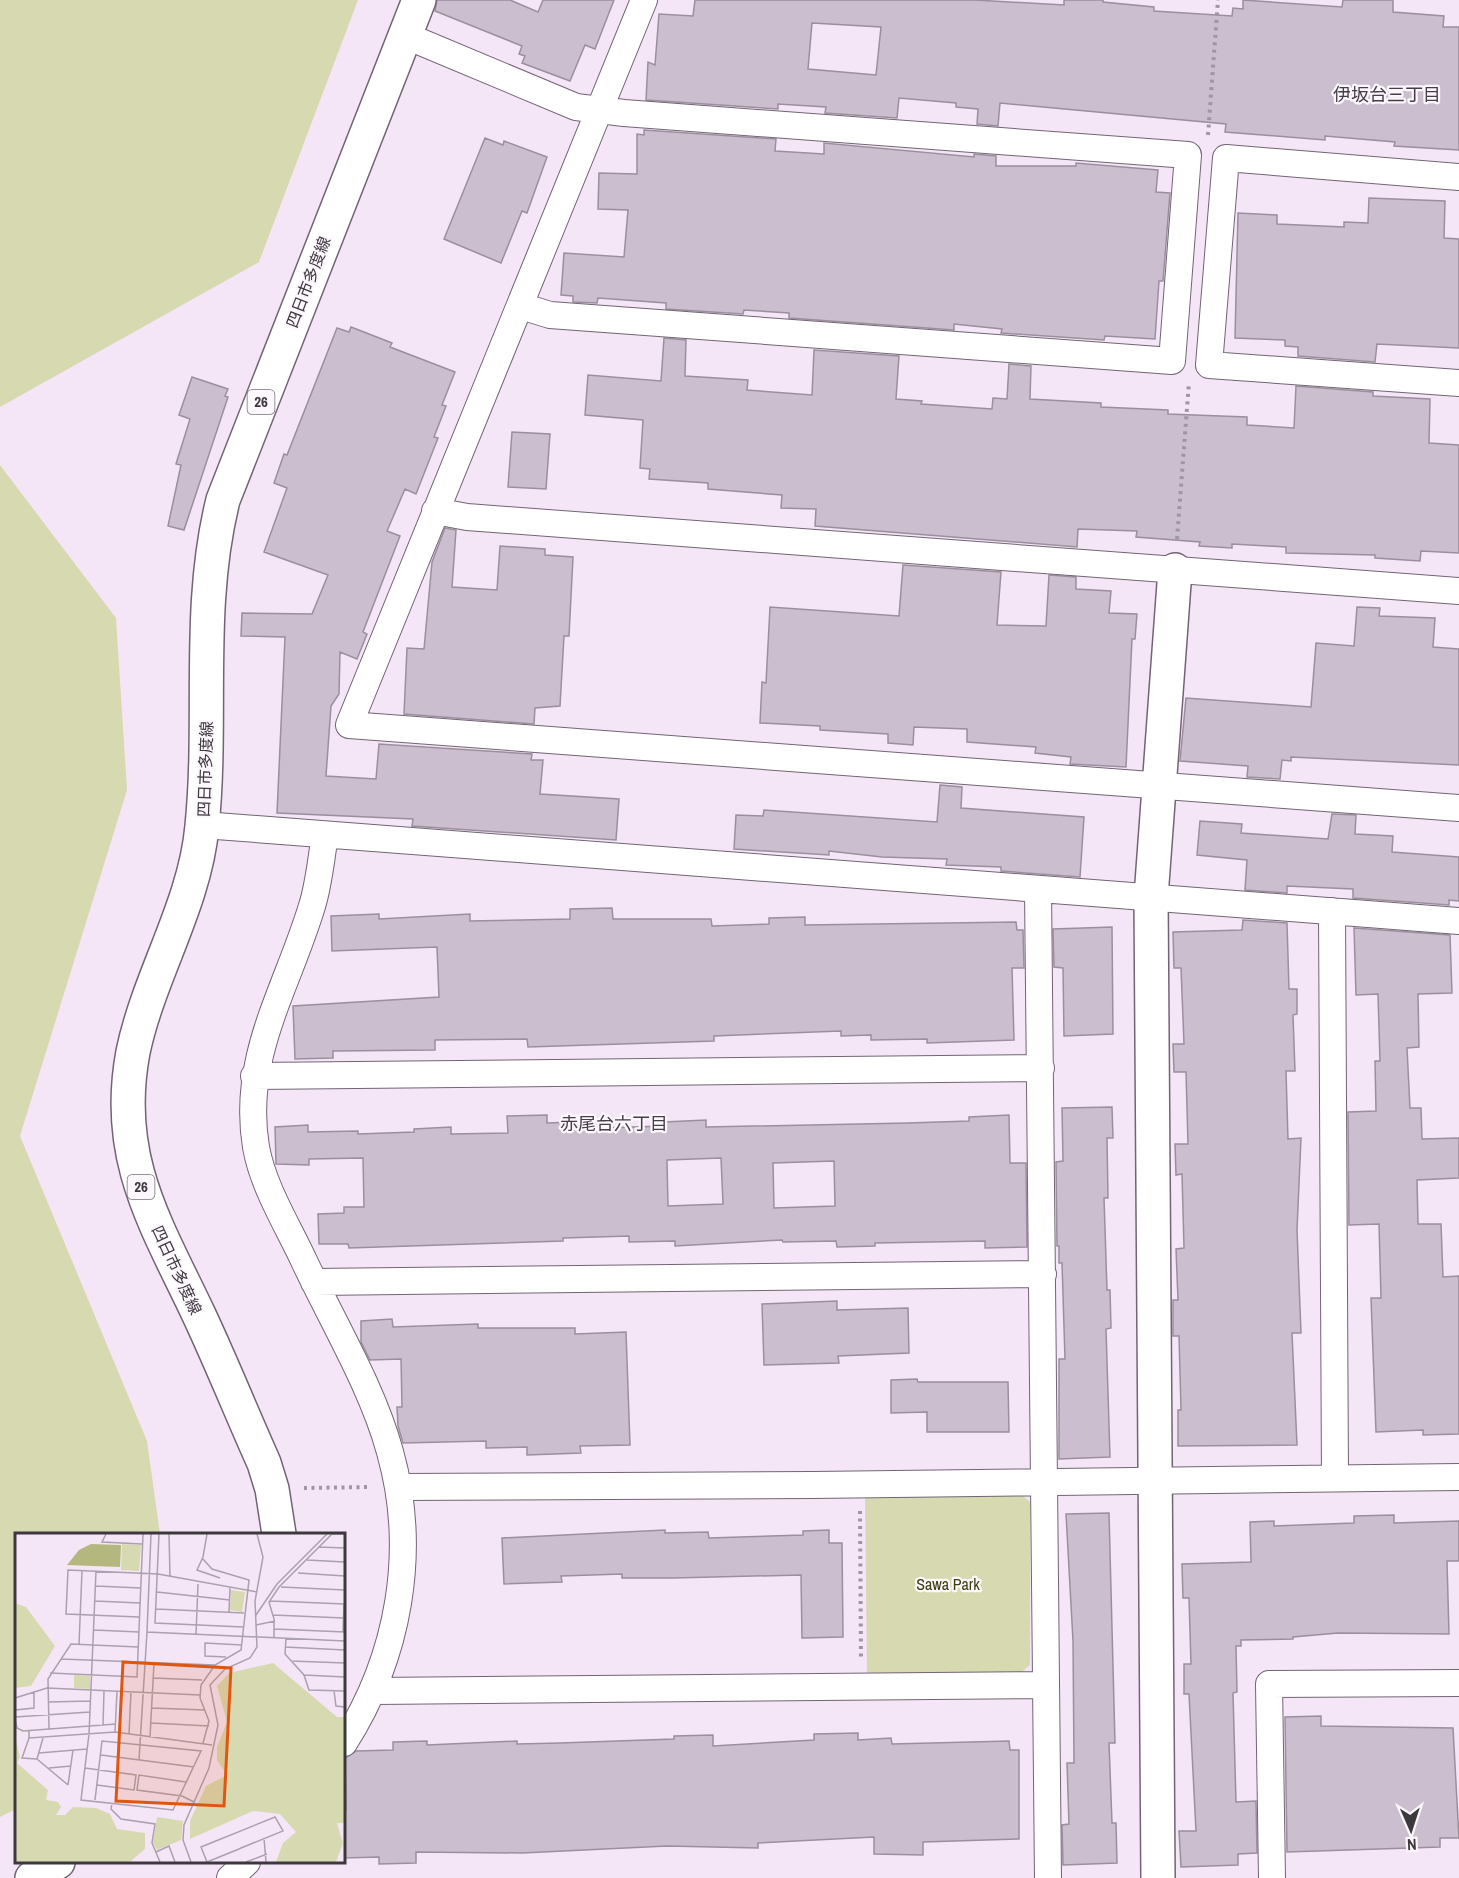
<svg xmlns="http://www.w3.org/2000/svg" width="1459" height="1878" viewBox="0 0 1459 1878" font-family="'Archivo Narrow','Noto Sans JP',sans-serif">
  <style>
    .green { fill: #d7dab1 }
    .building { fill: #cbbece; stroke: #9b8f9e; stroke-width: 1.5; fill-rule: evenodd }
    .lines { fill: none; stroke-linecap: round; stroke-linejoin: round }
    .street-casing { stroke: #716573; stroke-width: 28 }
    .secondary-casing { stroke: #716573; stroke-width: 36 }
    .primary-casing { stroke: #716573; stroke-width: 36 }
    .path { stroke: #a096a2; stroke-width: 4; stroke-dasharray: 3 4.5; stroke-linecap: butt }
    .street { stroke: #fff; stroke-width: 26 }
    .secondary { stroke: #fff; stroke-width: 33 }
    .primary { stroke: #fff; stroke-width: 33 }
    .labels { text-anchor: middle; stroke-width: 4.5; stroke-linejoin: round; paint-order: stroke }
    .shield { fill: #fcf7fd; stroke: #767177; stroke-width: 1.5 }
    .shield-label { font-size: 15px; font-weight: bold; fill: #3d383e }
    .street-label { font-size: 16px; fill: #3d383e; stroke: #fcf7fd }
    .park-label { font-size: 16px; fill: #3b3d0f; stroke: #fcf7fd }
    .neighbourhood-label { font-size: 18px; fill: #473c49; stroke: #fcf7fd }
    .inset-road { fill: none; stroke: #aba0ad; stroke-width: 1.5 }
    .view { fill: #df570e; fill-opacity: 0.15; stroke: #df570e; stroke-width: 3 }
    .inset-edge { fill: none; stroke: #3d383e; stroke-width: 3 }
  </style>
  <rect width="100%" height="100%" fill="#f4e6f7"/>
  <!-- green -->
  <path class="green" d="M 0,0 L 358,0 L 259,262 L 0,407 Z
    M 0,465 L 116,618 L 127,790 L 20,1136 L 147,1441 L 160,1534 L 16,1534 L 16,1809 L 0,1817 Z
    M 865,1495 L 1022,1495 L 1030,1502 L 1030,1665 L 1022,1672 L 867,1675 Z"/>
  <!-- building -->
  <path class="building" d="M 437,0 L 510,0 L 538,12 L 543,0 L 614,0 L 595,49 L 585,45 L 570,81 L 522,63 L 525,56 L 519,54 L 522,46 L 435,11 Z
    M 695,0 L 975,0 L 1064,5 L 1064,0 L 1103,0 L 1103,2 L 1154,7 L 1154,11 L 1232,16 L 1233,8 L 1243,9 L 1243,0 L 1342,7 L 1343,0 L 1393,0 L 1393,12 L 1444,16 L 1443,27 L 1459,27 L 1459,150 L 1394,146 L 1395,142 L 1325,136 L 1325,140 L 1225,132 L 1226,124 L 1000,103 L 998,126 L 977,124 L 978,109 L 956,107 L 956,103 L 899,98 L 897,118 L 825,113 L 826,107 L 778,104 L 778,109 L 646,100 L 648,62 L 655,65 L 659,14 L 693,16 ZM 812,23 L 881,27 L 876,75 L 808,69 Z
    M 644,130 L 776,139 L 775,151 L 824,154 L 824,143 L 974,157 L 974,154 L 996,156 L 996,166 L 1076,166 L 1076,163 L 1158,170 L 1156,192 L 1170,193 L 1163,281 L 1159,281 L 1155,339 L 1105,336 L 1104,340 L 1001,333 L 1002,329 L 954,324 L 954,330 L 789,318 L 789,313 L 744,310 L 743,314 L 666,309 L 666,303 L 598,298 L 597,303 L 573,302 L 573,296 L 561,295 L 564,253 L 624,257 L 628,210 L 598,209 L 599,173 L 637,174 L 637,134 L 644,135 Z
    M 485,138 L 503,145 L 504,141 L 547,157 L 527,213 L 522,211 L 501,263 L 444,239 Z
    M 1369,198 L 1445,201 L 1444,238 L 1459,239 L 1459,348 L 1377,344 L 1375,362 L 1298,356 L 1298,347 L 1285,346 L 1285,340 L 1235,338 L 1238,213 L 1277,215 L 1277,224 L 1344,227 L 1344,222 L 1368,223 Z
    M 351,327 L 392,343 L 390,347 L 455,372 L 442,405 L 446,406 L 434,437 L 438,438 L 416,494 L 405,489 L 387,531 L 400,536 L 363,632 L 367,634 L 357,659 L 340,652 L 339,694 L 331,706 L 326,776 L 376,779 L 379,744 L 532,754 L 531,760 L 543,760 L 540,794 L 619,799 L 616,840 L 412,826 L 413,819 L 277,813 L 285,637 L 241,636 L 242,613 L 312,614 L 328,575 L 264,552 L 287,488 L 274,483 L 284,454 L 287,455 L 337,328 L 349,332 Z
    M 664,338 L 686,340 L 685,376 L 748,380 L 747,390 L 812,395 L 814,350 L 899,356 L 896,399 L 922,401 L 921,404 L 992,409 L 993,398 L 1007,399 L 1009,364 L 1031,366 L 1030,399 L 1101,403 L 1101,407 L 1168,410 L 1168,414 L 1247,417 L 1247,425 L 1294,428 L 1296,386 L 1373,392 L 1373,396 L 1430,399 L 1429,443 L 1459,445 L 1459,553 L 1421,551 L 1420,561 L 1375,558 L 1375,555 L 1286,553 L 1286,547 L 1232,544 L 1232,548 L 1199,546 L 1200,542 L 1136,537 L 1137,531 L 1078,529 L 1077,547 L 815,526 L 816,509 L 781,508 L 782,495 L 708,489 L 708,483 L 649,479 L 650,469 L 640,468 L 643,420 L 585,415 L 588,375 L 661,381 Z
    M 192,377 L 228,389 L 225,396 L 228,397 L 184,530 L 168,526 L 181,465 L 176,464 L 190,419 L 179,415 Z
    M 512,432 L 550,434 L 546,489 L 508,487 Z
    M 445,528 L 456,530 L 452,587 L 497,590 L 500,546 L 545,549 L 545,555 L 573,557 L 569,636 L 564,636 L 560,706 L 535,708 L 534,724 L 404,714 L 407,648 L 424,649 L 432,562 Z
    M 903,565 L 1001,572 L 997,625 L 1046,626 L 1049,575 L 1076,577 L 1076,589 L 1111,591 L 1109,613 L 1137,614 L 1135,639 L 1132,639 L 1126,767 L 1070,764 L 1071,757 L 1035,753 L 1036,747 L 967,742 L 967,729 L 914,727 L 913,745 L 888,743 L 888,734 L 820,730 L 820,726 L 760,723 L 762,682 L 766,683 L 770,607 L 899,616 Z
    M 1357,607 L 1380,608 L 1379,616 L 1435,618 L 1433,647 L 1459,649 L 1459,765 L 1291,757 L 1291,761 L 1282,760 L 1280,779 L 1247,777 L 1248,766 L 1180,761 L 1186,698 L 1311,707 L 1316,643 L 1354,646 Z
    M 940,785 L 962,787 L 961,808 L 1084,817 L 1080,877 L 1001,871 L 1001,867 L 946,865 L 947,859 L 882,857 L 829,851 L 829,855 L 734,849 L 736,815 L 763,816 L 764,810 L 937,822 Z
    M 1332,814 L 1356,815 L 1355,834 L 1393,836 L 1392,852 L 1459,857 L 1459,901 L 1449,900 L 1449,905 L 1353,898 L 1353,889 L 1287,886 L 1287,893 L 1245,890 L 1247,860 L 1197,855 L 1200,821 L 1242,824 L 1241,833 L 1328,839 Z
    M 612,908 L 613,919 L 711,919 L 712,926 L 769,924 L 769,918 L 805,917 L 805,925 L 1016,922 L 1017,930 L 1023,930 L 1024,968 L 1012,968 L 1014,1040 L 927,1043 L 927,1039 L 871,1040 L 871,1035 L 841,1036 L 841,1031 L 714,1036 L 714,1041 L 528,1047 L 527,1039 L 435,1040 L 435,1050 L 333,1051 L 333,1058 L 295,1059 L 293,1006 L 439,997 L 437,947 L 332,951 L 331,916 L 379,914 L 379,919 L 470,914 L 470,921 L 570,919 L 570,909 Z
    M 1243,920 L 1287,923 L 1289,989 L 1297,989 L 1297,1014 L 1293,1015 L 1295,1071 L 1286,1071 L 1288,1139 L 1301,1138 L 1297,1230 L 1301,1333 L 1292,1333 L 1297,1445 L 1178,1446 L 1178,1410 L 1181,1410 L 1179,1336 L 1173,1336 L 1173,1300 L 1178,1300 L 1176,1249 L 1184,1248 L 1182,1174 L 1176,1175 L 1175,1144 L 1188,1144 L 1186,1072 L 1174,1072 L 1173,1044 L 1184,1044 L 1181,968 L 1174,968 L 1173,932 L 1242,930 Z
    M 1112,927 L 1113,1034 L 1064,1036 L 1063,968 L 1054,967 L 1053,929 Z
    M 1354,928 L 1450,935 L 1452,993 L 1418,994 L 1419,1047 L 1407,1048 L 1410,1108 L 1421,1108 L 1422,1139 L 1459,1138 L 1459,1178 L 1417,1180 L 1418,1224 L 1441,1224 L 1443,1277 L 1459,1276 L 1459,1434 L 1423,1435 L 1423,1430 L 1376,1432 L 1371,1298 L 1381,1298 L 1379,1224 L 1349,1225 L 1348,1112 L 1376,1111 L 1375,1061 L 1380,1061 L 1378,994 L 1356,995 Z
    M 1112,1107 L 1113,1138 L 1107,1138 L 1108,1198 L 1104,1198 L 1107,1290 L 1110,1290 L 1111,1328 L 1106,1329 L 1110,1457 L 1059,1459 L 1059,1359 L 1065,1359 L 1062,1263 L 1059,1263 L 1059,1246 L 1057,1246 L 1056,1162 L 1063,1161 L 1062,1108 Z
    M 547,1115 L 547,1123 L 602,1121 L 603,1128 L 664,1126 L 664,1122 L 706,1120 L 706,1127 L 908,1123 L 969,1121 L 969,1117 L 1009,1115 L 1010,1163 L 1026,1163 L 1027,1247 L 985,1248 L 985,1241 L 875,1243 L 875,1246 L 837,1247 L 836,1241 L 783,1242 L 782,1240 L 675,1246 L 675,1241 L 629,1242 L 629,1236 L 563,1238 L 563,1241 L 349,1248 L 348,1244 L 319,1244 L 318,1214 L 344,1213 L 344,1207 L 364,1207 L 363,1158 L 309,1159 L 309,1165 L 276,1164 L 275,1127 L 308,1125 L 308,1132 L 358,1131 L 358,1134 L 414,1132 L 414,1129 L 451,1127 L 451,1134 L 508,1133 L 507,1116 ZM 721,1158 L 723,1204 L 668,1206 L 667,1160 ZM 834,1161 L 835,1206 L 774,1208 L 773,1163 Z
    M 837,1301 L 837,1310 L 908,1308 L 909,1353 L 838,1356 L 839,1363 L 764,1365 L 762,1304 Z
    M 392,1319 L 393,1327 L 478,1324 L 478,1328 L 575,1328 L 575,1334 L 626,1332 L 630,1445 L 580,1446 L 581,1453 L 527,1455 L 527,1447 L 486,1448 L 486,1441 L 403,1443 L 398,1426 L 397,1407 L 402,1407 L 401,1359 L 370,1360 L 361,1342 L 361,1321 Z
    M 917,1379 L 918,1382 L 1008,1382 L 1009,1432 L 927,1432 L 927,1412 L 891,1413 L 891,1380 Z
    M 1109,1513 L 1115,1743 L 1109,1743 L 1112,1823 L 1116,1823 L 1117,1863 L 1063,1865 L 1062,1825 L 1069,1824 L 1067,1763 L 1074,1763 L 1073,1641 L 1066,1514 Z
    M 1394,1515 L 1394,1523 L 1459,1521 L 1459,1561 L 1447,1561 L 1449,1634 L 1338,1633 L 1293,1637 L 1293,1639 L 1241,1640 L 1241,1646 L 1236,1646 L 1237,1692 L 1233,1693 L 1236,1802 L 1256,1801 L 1257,1853 L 1238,1854 L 1238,1865 L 1181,1867 L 1179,1831 L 1196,1831 L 1189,1694 L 1184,1694 L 1184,1664 L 1191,1664 L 1189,1598 L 1183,1598 L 1182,1564 L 1251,1562 L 1250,1522 L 1274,1521 L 1274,1526 L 1354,1523 L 1354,1516 Z
    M 665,1530 L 665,1533 L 708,1532 L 709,1538 L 803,1535 L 803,1531 L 829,1530 L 829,1543 L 842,1543 L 843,1637 L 802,1638 L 801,1575 L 673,1578 L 622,1578 L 622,1574 L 561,1576 L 562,1582 L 504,1584 L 502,1538 Z
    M 1321,1716 L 1321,1726 L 1453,1728 L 1459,1838 L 1440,1838 L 1440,1847 L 1287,1852 L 1285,1717 Z
    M 858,1733 L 858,1740 L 891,1738 L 892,1744 L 1009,1741 L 1010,1750 L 1019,1750 L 1019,1839 L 923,1842 L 923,1855 L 874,1854 L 874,1837 L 758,1843 L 758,1848 L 667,1846 L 522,1853 L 416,1852 L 416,1863 L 379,1864 L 379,1857 L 344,1858 L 344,1810 L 346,1810 L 345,1758 L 356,1751 L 393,1750 L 393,1742 L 427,1741 L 427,1745 L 517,1741 L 517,1744 L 560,1743 L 674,1739 L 674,1736 L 713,1735 L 713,1746 L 814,1740 L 814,1734 Z"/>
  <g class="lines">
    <defs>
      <path id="street" d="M 644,0 L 349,725 L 1459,808
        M 404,35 L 576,107 L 624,113 L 1188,155 L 1172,361 L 550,315 L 521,306
        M 1459,177 L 1226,158 L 1209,365 L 1459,383
        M 435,511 L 467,517 L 1459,591
        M 203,825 L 1459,921
        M 325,835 C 321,859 319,884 312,906 C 287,989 241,1057 256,1147 C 263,1187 288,1226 305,1263 C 333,1322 373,1389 390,1452 C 418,1551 399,1657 344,1743
        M 1038,889 L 1048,1878
        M 1332,911 L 1335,1478
        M 254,1076 L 1041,1068
        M 314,1282 L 1043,1274
        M 399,1487 L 813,1485 L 1459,1477
        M 374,1691 L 1044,1685
        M 230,1878 L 247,1862
        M 1272,1878 L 1269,1684 L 1459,1683"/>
      <path id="secondary" d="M 1158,1878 L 1151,897 L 1175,570"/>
      <path id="primary" d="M 279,1534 L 272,1489 L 264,1463 C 242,1414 222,1364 199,1315 C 156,1224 113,1158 133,1052 C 149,975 195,905 202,826 C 213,717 196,608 223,500 L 419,0
        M 32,1878 L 58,1862"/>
    </defs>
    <!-- street casing -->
    <use href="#street" class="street-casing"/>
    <!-- secondary casing -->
    <use href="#secondary" class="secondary-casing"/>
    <!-- primary casing -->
    <use href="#primary" class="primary-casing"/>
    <!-- path -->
    <path class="path" d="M 1208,135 L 1218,0
      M 1177,539 L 1189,382
      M 304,1488 L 371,1487
      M 860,1511 L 861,1660"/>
    <!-- street -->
    <use href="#street" class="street"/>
    <!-- secondary -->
    <use href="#secondary" class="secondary"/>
    <!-- primary -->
    <use href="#primary" class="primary"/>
  </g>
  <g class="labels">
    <!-- shield labels -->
    <g class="shield">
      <rect x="247.5" y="390" width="27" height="24" rx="4.5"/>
      <rect x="127.5" y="1175" width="27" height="24" rx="4.5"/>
    </g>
    <g class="shield-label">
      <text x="261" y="407">26</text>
      <text x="141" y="1192">26</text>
    </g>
    <!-- street labels -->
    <g class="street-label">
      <text transform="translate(308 282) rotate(-69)" y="6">四日市多度線</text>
      <text transform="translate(205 769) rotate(-88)" y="6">四日市多度線</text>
      <text transform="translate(177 1270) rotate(65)" y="6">四日市多度線</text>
    </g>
    <!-- park labels -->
    <g class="park-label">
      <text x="948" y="1590">Sawa Park</text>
    </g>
    <!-- neighbourhood labels -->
    <g class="neighbourhood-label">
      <text x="1387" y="101">伊坂台三丁目</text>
      <text x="614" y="1130">赤尾台六丁目</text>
    </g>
  </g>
  <!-- overview -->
  <g transform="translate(15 1533)">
    <rect width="330" height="330" fill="#f4e6f7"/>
    <path d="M 107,11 L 126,12 L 124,38 L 106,37 ZM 216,57 L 230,59 L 227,79 L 215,77 ZM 0,70 L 11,74 L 40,113 L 16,153 L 0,155 ZM 258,130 L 322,184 L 330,184 L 330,290 L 322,290 L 328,310 L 321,329 L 261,329 L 268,310 L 281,299 L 265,281 L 238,278 L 175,306 L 175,288 L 191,253 L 212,242 L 202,227 L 202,214 L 212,189 L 202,153 L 214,140 ZM 59,142 L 75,143 L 75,156 L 59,155 ZM 0,203 L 5,224 L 2,230 L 33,257 L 31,267 L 43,269 L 46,274 L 41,282 L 50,282 L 58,274 L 81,275 L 95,281 L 102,296 L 130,300 L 130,316 L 115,329 L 0,329 ZM 142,284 L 168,288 L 166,307 L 142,317 L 138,310 Z" fill="#d7dab1"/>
    <path d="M 76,11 L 106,12 L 105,34 L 52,32 L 64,17 Z" fill="#b4b87e"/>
    <path class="inset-road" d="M 91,1 L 87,9 L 127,11M 136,1 L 132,99 L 330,108M 144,1 L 140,90 L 228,94M 154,1 L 155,44M 192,1 L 188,24 L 182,37 L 205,45M 304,14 L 330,15M 187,25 L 197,36 L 234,47 L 226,117 L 200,132 L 186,152 L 185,165 L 194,188 L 188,210M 292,27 L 330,29M 283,40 L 330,43M 81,53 L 125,55M 266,54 L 330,57M 142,59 L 215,67M 80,68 L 125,70M 255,68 L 330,71M 141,76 L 229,80M 214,79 L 215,55M 241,82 L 262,51 L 312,1M 258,82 L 329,85M 124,84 L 51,81 L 53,37 L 143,41 L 242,59M 241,92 L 260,88M 259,96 L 330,99M 79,97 L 124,99M 328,99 L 329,71M 181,101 L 183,51M 259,105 L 259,86 L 254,69 L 264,54 L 317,1 L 330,1M 271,105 L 270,121 L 289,142 L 294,157 L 330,158M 64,111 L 67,38M 270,114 L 330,117M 211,124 L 190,123 L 190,110 L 227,112M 46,126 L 200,132M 276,128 L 330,130M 35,140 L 122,144 L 128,1M 289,142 L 330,144M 138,145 L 187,147M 319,158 L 321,173 L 330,174M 0,165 L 32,155 L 185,162M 33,169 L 75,168M 137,175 L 190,177M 0,177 L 19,175 L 19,158M 0,184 L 75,179M 0,186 L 2,195 L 8,198 L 101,191M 136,190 L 194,193M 88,192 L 89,158M 34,196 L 33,146 L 56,111 L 123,114M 14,198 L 14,205 L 100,199 L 197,212M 100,199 L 102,159M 114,201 L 116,159M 135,204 L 139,130M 14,205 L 7,225 L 22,226M 28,205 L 22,226 L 53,252M 24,220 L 72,216M 86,222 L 179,234M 124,227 L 132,99M 34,235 L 56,233M 70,235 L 121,242 L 119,257 L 82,252M 171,249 L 124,242 L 122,257 L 167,263 L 179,269M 53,252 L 58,217M 80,267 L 87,208 L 186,218 L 158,277 L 66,267 L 74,201 L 81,38M 97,270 L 96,276 L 106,286 L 140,291 L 137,310 L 145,329M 249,305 L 251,329M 141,319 L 154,313 L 160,329M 176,329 L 168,307 L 169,292 L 194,235 L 203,192 L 195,152 L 210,136 L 235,125 L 242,114 L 240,68 L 248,24 L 242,1M 190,329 L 192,329 L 224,316 L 226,315 L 268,298 L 260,284 L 186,314 L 192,329M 231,329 L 252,321"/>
    <path class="view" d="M 108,129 L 216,135 L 209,273 L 101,268 Z"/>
    <rect width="330" height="330" class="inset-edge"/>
  </g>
  <!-- north arrow -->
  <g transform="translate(1411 1830) rotate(177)" stroke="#fcf7fd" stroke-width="4.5" paint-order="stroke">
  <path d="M0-4.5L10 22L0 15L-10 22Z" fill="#3d383e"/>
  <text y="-9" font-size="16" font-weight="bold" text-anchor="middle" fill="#3d383e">N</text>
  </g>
</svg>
